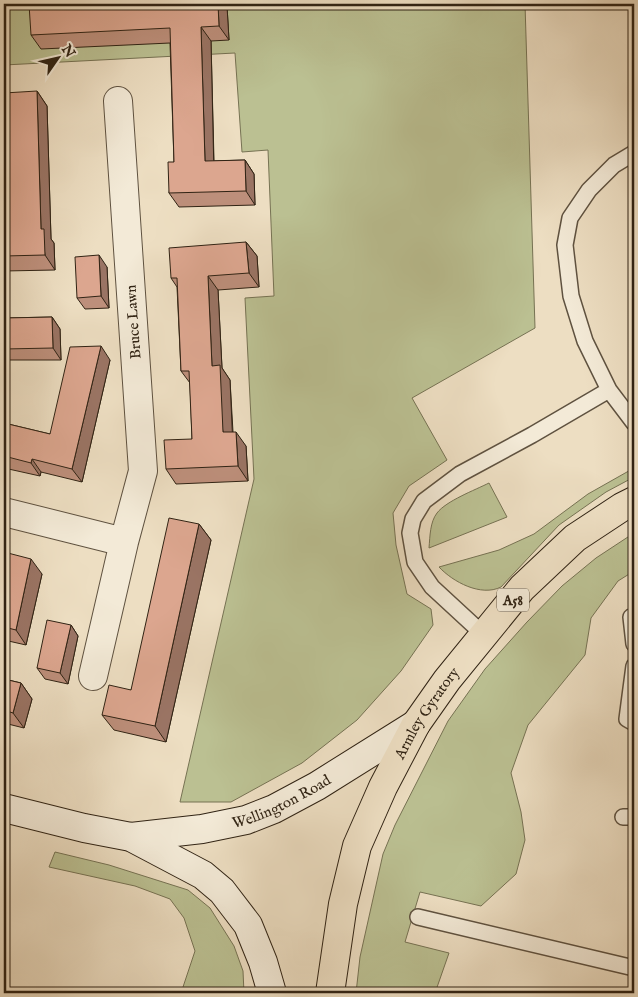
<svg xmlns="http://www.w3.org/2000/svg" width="638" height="997" viewBox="0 0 638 997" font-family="'IM FELL English',serif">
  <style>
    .green { fill: #bbc092; stroke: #767253 }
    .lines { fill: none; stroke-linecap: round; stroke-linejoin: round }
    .service-casing { stroke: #5f5240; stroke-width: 18 }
    .minor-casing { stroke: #5f5240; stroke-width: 30 }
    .secondary-casing { stroke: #302314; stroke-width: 30 }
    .trunk-casing { stroke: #302314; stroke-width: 30 }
    .service { stroke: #f3ead7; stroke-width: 15 }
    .minor { stroke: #f3ead7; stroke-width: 28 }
    .secondary { stroke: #f3ead7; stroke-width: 28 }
    .trunk { stroke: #eddec2; stroke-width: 28 }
    .wall { fill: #bd8f7b; stroke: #302314 }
    .shaded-wall { fill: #9a7464; stroke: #302314 }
    .building { fill: #dca68f; stroke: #302314 }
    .labels { text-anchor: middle; stroke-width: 4; stroke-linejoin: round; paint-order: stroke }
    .shield { fill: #f3ead7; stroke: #6a5f4e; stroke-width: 1 }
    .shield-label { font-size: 14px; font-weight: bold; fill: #302314 }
    .street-label { font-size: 15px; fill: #302314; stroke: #f3ead7 }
  </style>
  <rect width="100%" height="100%" fill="#eddec2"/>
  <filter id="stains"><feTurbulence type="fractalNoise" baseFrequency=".004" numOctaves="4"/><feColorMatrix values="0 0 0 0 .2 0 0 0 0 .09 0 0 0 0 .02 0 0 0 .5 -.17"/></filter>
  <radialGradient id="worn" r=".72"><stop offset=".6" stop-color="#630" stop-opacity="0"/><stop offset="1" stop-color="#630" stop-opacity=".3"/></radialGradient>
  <!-- green -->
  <path class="green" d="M 4,4 L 525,4 L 535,328 L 412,398 L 447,460 L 409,486 L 393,513 L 396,545 L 407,594 L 431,609 L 433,625 L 401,671 L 357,720 L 302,763 L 231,802 L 180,802 L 254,479 L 245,298 L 274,296 L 268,150 L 242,152 L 235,53 L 4,65 Z
    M 634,468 L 634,477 L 606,492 L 559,525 L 501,587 C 481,597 453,582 439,567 L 499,550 L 534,534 L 588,494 Z
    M 489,483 L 507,517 L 429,548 C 430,536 430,522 437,513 C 446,501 475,490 489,483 Z
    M 634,533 L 634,571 L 618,581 L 591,618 L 585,655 L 528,725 L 511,773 L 521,812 L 525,840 L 516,874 L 481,906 L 420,892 L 405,942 L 449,953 L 435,993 L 356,993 L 360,957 L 383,854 L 395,825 L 448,721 L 485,669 L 527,622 L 562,586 L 596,558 Z
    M 55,852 L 109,865 L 188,890 L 210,908 L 234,946 L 243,971 L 244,993 L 181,993 L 195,951 L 184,918 L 170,899 L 135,886 L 49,867 Z"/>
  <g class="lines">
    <defs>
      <path id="service" d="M 634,153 L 614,165 L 589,190 L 570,218 L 565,245 L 571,296 L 585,341 L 609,390 L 634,423
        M 631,617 L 634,644
        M 484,635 L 432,587 L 415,562 L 410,533 L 413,519 L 424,501 L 460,474 L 532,435 L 609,390
        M 634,666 L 627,719 L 634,723
        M 623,817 L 634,817
        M 418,917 L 634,968"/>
      <path id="minor" d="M 4,512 L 124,542
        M 93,676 L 124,542 L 143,471 L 118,101"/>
      <g id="secondary">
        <path d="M 4,808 L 84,828 L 131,837 L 203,875 L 222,891 L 248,925 L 263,962 L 272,993"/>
        <path id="s1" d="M 131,837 L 202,829 L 246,820 L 274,809 L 317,786 L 416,724"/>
      </g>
      <g id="trunk">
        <path id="s2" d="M 330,993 L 343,904 L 357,846 L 383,787 L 416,724 L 447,680 L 522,588 L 575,538 L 622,507 L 634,501"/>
      </g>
    </defs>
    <!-- service casing -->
    <use href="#service" class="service-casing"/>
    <!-- minor casing -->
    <use href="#minor" class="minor-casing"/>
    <!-- secondary casing -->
    <use href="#secondary" class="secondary-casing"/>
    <!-- trunk casing -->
    <use href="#trunk" class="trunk-casing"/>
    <!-- service -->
    <use href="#service" class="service"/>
    <!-- minor -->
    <use href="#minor" class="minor"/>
    <!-- secondary -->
    <use href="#secondary" class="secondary"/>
    <!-- trunk -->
    <use href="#trunk" class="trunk"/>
  </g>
  <!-- wall -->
  <path class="wall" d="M 227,6 L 229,40 L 211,41 L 214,161 L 245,160 L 254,174 L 255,205 L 179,207 L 169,193 L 174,162 L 170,43 L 41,49 L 31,35 Z
    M 37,91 L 47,106 L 51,239 L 54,243 L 55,270 L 4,271 L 4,230 L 6,230 Z
    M 246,242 L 257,256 L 259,287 L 218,290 L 222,368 L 230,380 L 233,432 L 246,446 L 248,481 L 176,484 L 166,469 L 192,439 L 190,383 L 181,371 L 177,287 L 171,278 Z
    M 107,267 L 109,308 L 85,309 L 77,298 Z
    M 52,317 L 60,329 L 61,360 L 4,360 L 4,318 Z
    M 110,360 L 82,482 L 41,472 L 40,476 L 4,468 L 4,423 L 50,434 Z
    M 199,524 L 211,540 L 166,742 L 114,730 L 102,715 L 131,690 Z
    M 4,552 L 42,574 L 26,645 L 4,640 Z
    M 634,565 L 634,602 L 629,594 Z
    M 71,625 L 78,636 L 68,684 L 45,679 L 37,668 Z
    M 4,679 L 21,683 L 32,699 L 24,728 L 4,723 Z"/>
  <!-- shaded-wall -->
  <path class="shaded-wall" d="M 218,4 L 226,4 L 227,6 L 229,40 L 219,26 Z
    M 201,27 L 211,41 L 214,175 L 205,161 Z
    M 37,91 L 47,106 L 51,239 L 54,243 L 55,270 L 45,255 L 41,229 Z
    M 245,160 L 254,174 L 255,205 L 246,191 Z
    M 246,242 L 257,256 L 259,287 L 249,273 Z
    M 99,255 L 107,267 L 109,308 L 101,296 Z
    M 208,276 L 218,290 L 222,368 L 230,380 L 233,447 L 223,432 L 212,366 Z
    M 52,317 L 60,329 L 61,360 L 53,348 Z
    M 101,346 L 110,360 L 82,482 L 72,469 Z
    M 236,432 L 246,446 L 248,481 L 238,466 Z
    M 32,459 L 41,472 L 40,476 L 31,463 Z
    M 199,524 L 211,540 L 166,742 L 155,726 Z
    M 31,559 L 42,574 L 26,645 L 16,630 Z
    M 71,625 L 78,636 L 68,684 L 60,673 Z
    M 21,683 L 32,699 L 24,728 L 13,713 Z"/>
  <!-- building -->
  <path class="building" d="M 29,4 L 218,4 L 219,26 L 201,27 L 205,161 L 245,160 L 246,191 L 169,193 L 168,162 L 174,162 L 170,28 L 31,35 Z
    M 37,91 L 41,229 L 44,229 L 45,255 L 4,256 L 4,230 L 6,230 L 4,146 L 4,93 Z
    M 246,242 L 249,273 L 208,276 L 212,366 L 220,365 L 223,432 L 236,432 L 238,466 L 166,469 L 164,440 L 192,439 L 189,371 L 181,371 L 177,278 L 171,278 L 169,248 Z
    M 99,255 L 101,296 L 77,298 L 75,257 Z
    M 52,317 L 53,348 L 4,349 L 4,318 Z
    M 101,346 L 72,469 L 32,459 L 31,463 L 4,456 L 4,423 L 50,434 L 70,347 Z
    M 169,518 L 199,524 L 155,726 L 102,715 L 109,685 L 131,690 Z
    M 4,552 L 31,559 L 16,630 L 4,627 Z
    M 629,565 L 634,565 L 634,594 L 629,594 Z
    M 47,620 L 71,625 L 60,673 L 37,668 Z
    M 4,679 L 21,683 L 13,713 L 4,710 Z"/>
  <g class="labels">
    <!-- shield labels -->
    <rect class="shield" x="497" y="588.5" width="32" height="23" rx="4"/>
    <g class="shield-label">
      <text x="513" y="605">A58</text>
    </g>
    <!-- street labels -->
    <g class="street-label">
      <text transform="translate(133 322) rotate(-94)" y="5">Bruce Lawn</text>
      <text dy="5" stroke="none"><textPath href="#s2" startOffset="300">Armley Gyratory</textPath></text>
      <text dy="5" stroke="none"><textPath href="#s1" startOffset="156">Wellington Road</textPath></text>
    </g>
  </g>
  <!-- margin -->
  <rect width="638" height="997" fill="none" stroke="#eddec2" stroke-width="20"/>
  <rect x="5" y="5" width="628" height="987" fill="none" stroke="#302314" stroke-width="2.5"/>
  <rect x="10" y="10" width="618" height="977" fill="none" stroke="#302314"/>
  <!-- north arrow -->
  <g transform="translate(58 58) rotate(56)" stroke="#f3ead7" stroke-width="4" paint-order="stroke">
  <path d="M0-4L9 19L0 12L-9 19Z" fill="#302314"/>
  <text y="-8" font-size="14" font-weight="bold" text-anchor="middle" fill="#302314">N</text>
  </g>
  <rect width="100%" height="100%" filter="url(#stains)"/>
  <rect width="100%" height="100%" fill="url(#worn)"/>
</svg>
